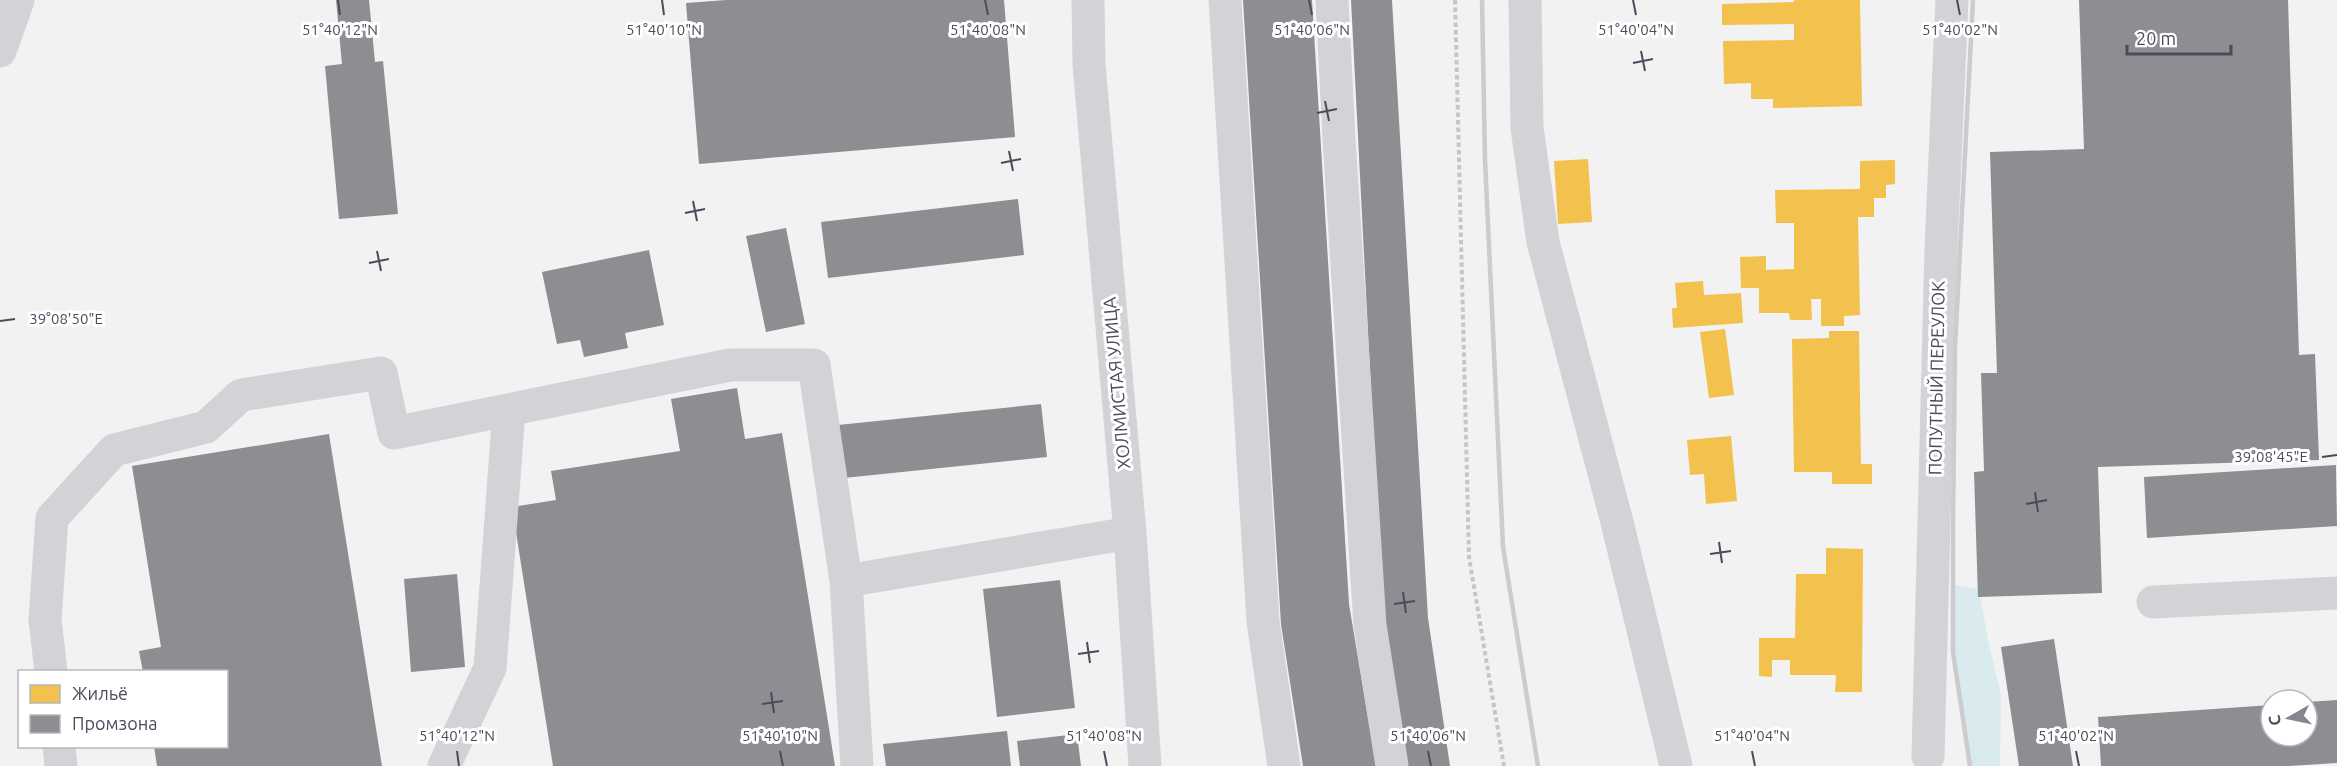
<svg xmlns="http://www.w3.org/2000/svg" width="2337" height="766" viewBox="0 0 2337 766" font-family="Ubuntu,sans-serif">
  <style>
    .green { fill: #d9ebee }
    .homes { fill: #f2c14e }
    .industry { fill: #8d8d92 }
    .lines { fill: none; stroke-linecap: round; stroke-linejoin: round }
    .path { stroke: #c1c7cc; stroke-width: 4; stroke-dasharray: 4.5 3; stroke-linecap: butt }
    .minor { stroke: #d3d3d7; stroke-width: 33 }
    .rail { stroke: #cccbcd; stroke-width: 4.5 }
    .ticks { fill: none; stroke: #4e4a5c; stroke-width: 2 }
    .labels { text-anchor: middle; stroke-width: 6; stroke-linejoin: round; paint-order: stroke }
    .street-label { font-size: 18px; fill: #4e4a5c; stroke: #fff }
    .ticks-label { font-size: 15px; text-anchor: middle; fill: #4e4a5c; stroke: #fff; stroke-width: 6; stroke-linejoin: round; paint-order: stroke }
  </style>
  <rect width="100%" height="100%" fill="#f2f2f2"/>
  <!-- green -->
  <path class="green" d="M 1953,585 L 1979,589 L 1988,640 L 2001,695 L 2000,766 L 1970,766 L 1953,652 Z"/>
  <!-- homes -->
  <path class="homes" d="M 1794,0 L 1860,0 L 1862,106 L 1773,108 L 1773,99 L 1751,99 L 1751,83 L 1724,84 L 1723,41 L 1794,40 L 1794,24 L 1722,25 L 1722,4 L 1794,2 Z
    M 1588,159 L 1592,222 L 1558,224 L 1554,161 Z
    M 1895,160 L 1895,184 L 1886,185 L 1886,198 L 1874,198 L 1874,217 L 1858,217 L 1860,315 L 1844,316 L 1844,326 L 1821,326 L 1821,299 L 1811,299 L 1812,320 L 1790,320 L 1789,313 L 1759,313 L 1759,288 L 1741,288 L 1740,257 L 1766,256 L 1766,270 L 1794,269 L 1794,223 L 1776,223 L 1775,190 L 1860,189 L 1860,161 Z
    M 1703,281 L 1704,295 L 1741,293 L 1743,323 L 1673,328 L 1672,308 L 1677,308 L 1675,283 Z
    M 1725,329 L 1734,395 L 1709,398 L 1700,332 Z
    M 1829,331 L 1859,331 L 1861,464 L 1872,464 L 1872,484 L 1832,484 L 1832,472 L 1794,472 L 1792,339 L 1829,338 Z
    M 1731,436 L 1737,501 L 1706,504 L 1704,474 L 1690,475 L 1687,440 Z
    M 1826,548 L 1863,549 L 1862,692 L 1835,692 L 1836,675 L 1790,675 L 1790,660 L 1772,660 L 1772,677 L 1759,676 L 1759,638 L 1795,638 L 1796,574 L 1826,574 Z"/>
  <!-- industry -->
  <path class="industry" d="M 336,0 L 369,0 L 375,62 L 383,61 L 398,214 L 339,219 L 325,66 L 342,64 Z
    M 726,0 L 1004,0 L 1015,137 L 699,164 L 686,3 Z
    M 1243,0 L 1312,0 L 1349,604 L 1376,766 L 1303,766 L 1281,624 Z
    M 1351,0 L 1392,0 L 1428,618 L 1450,766 L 1404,766 L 1383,625 Z
    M 2079,0 L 2288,0 L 2299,355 L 2315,354 L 2319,460 L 2098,467 L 2102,593 L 1978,597 L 1974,472 L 1984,471 L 1981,373 L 1997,373 L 1990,152 L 2084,149 Z
    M 1018,199 L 1024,255 L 828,278 L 821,222 Z
    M 786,228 L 805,324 L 766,332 L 746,236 Z
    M 649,250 L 664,325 L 625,333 L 628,348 L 584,357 L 580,340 L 557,344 L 542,272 Z
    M 737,388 L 745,439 L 782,433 L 835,766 L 553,766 L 512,507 L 556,500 L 551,471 L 680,451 L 671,399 Z
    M 1041,404 L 1047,457 L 844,478 L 838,425 Z
    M 329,434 L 382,766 L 157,766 L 154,746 L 226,746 L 226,672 L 143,672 L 139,651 L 161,647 L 132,466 Z
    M 2336,465 L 2337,526 L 2147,538 L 2144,477 Z
    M 457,574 L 465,667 L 411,672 L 404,579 Z
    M 1060,580 L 1075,708 L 997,717 L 983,589 Z
    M 2054,639 L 2073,766 L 2019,766 L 2001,647 Z
    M 2337,700 L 2337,763 L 2289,766 L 2101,766 L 2098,717 L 2271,705 L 2271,736 L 2307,736 L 2307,702 Z
    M 1007,731 L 1011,766 L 886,766 L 883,744 Z
    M 1077,734 L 1081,766 L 1020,766 L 1017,741 Z"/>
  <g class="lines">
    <!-- path -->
    <path class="path" d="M 1455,0 L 1469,557 L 1504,766"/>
    <!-- minor -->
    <path class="minor" d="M 1088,0 L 1089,65 L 1130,533 L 1145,766
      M 1225,0 L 1263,621 L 1284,766
      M 1332,0 L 1339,139 L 1370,625 L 1392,766
      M 1525,0 L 1527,128 L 1543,242 L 1617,522 L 1676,766
      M 0,51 L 18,0
      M 2153,602 L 2337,593
      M 51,672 L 45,620 L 52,518 L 114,450 L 206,427 L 241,395 L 381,373 L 394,433 L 730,365 L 814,365 L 846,581
      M 59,746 L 61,766
      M 1928,756 L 1941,248 L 1952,0
      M 444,766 L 490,668 L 509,410
      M 857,766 L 846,581 L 1130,533"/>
    <!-- rail -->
    <path class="rail" d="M 1482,0 L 1485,160 L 1503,547 L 1538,766
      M 1970,766 L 1953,652 L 1953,526 L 1955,347 L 1973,0"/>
  </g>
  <!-- ticks -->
  <path class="ticks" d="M 338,0 L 340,15M 662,0 L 664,15M 985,0 L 988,15M 1309,0 L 1312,15M 1633,0 L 1636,15M 1957,0 L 1960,15M 1641,51 L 1645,71M 1633,63 L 1653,59M 1325,101 L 1329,121M 1317,113 L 1337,109M 1009,151 L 1013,171M 1001,163 L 1021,159M 693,201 L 697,221M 685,213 L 705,209M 377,251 L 381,271M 369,263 L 389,259M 0,321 L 15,319M 2322,457 L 2337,455M 2035,492 L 2038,512M 2026,504 L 2047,500M 1719,542 L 1722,563M 1710,554 L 1731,551M 1403,592 L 1406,613M 1394,604 L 1415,601M 1087,642 L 1090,663M 1078,654 L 1099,651M 771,692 L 774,713M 762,704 L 783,701M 457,751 L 459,766M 780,751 L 783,766M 1104,751 L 1107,766M 1428,751 L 1431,766M 1752,751 L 1755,766M 2076,751 L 2079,766"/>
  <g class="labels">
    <!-- street labels -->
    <g class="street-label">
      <text transform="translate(1937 378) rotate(-89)" y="6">ПОПУТНЫЙ ПЕРЕУЛОК</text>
      <text transform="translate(1117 383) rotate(-95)" y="6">ХОЛМИСТАЯ УЛИЦА</text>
    </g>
  </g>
  <g class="ticks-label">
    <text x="664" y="35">51°40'10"N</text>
    <text x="988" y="35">51°40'08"N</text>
    <text x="1312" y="35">51°40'06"N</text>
    <text x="1636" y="35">51°40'04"N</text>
    <text x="340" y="35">51°40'12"N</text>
    <text x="1960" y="35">51°40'02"N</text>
    <text x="66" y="324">39°08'50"E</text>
    <text x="2271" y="462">39°08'45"E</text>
    <text x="457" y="741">51°40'12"N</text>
    <text x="780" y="741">51°40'10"N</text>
    <text x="1104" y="741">51°40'08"N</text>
    <text x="1428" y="741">51°40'06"N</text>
    <text x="1752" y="741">51°40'04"N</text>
    <text x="2076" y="741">51°40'02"N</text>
  </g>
  <!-- legend -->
  <rect x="18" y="670" width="210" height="78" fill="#ffffff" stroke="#b8b7be" stroke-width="1.5"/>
  <rect x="30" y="685" width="30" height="18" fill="#f2c14e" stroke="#b8b7be" stroke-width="1.5"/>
  <text x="72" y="700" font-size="18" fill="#4e4a5c">Жильё</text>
  <rect x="30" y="715" width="30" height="18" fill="#8d8d92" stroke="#b8b7be" stroke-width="1.5"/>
  <text x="72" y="730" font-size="18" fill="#4e4a5c">Промзона</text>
  <!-- north arrow -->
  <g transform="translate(2289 718) rotate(261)"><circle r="28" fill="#ffffff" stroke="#b8b7be" stroke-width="1.5"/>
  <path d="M0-4.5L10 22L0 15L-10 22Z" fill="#878590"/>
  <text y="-9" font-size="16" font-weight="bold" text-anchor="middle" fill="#4e4a5c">С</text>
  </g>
  <!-- scale -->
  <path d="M2127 45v9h104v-9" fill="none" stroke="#4e4a5c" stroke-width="3"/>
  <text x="2136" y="45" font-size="18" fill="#4e4a5c" stroke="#ffffff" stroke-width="4.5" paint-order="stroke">20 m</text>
</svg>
